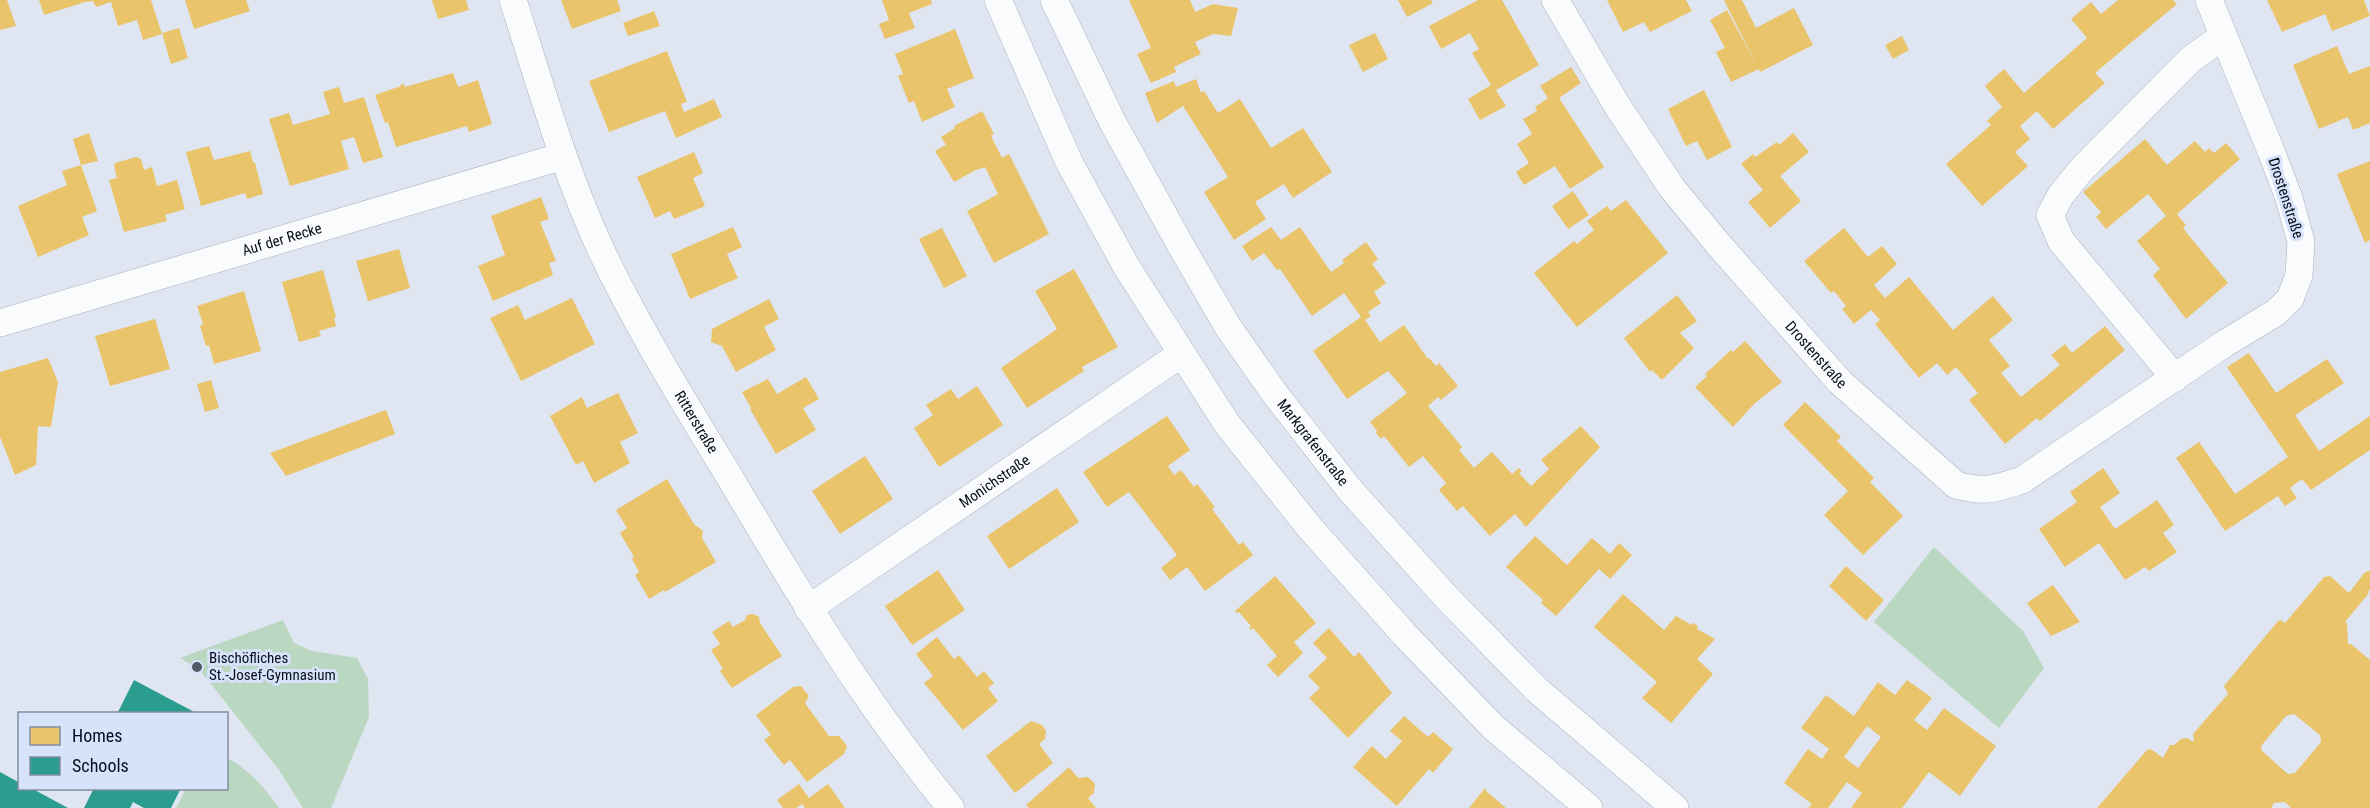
<svg xmlns="http://www.w3.org/2000/svg" width="2370" height="808" viewBox="0 0 2370 808" font-family="'Roboto Condensed',sans-serif">
  <style>
    .green { fill: #bad7c1 }
    .homes { fill: #e9c46a; fill-rule: evenodd }
    .schools { fill: #2a9d8f }
    .lines { fill: none; stroke-linecap: round; stroke-linejoin: round }
    .street-casing { stroke: #abb2be; stroke-width: 28 }
    .street { stroke: #fafbfd; stroke-width: 27 }
    .poi-dot { fill: #535966; stroke: #d7e3fa; stroke-width: 2 }
    .labels { text-anchor: middle; stroke-width: 6; stroke-linejoin: round; paint-order: stroke }
    .street-label { font-size: 15px; fill: #070d1a; stroke: #d7e3fa }
    .poi-label { font-size: 15px; fill: #070d1a; stroke: #d7e3fa; text-anchor: start }
  </style>
  <rect width="100%" height="100%" fill="#dfe6f2"/>
  <!-- green -->
  <path class="green" d="M 1934,547 L 2023,631 L 2044,668 L 1999,728 L 1874,622 Z
    M 283,620 L 294,643 L 312,651 L 357,658 L 368,679 L 369,717 L 331,808 L 303,808 L 279,770 L 200,670 L 180,658 Z
    M 227,758 C 249,769 265,788 279,808 L 176,808 L 186,789 L 226,788 Z"/>
  <!-- homes -->
  <path class="homes" d="M 0,0 L 7,0 L 16,26 L 0,30 Z
    M 39,0 L 151,0 L 162,34 L 143,40 L 137,20 L 118,26 L 111,2 L 96,7 L 93,1 L 85,2 L 44,15 Z
    M 185,0 L 246,0 L 250,11 L 194,29 Z
    M 432,0 L 466,0 L 469,10 L 438,19 Z
    M 561,0 L 617,0 L 621,11 L 572,29 Z
    M 882,0 L 931,0 L 932,4 L 909,13 L 915,28 L 885,39 L 879,24 L 889,20 Z
    M 1129,0 L 1190,0 L 1195,12 L 1213,4 L 1238,8 L 1231,36 L 1213,34 L 1195,42 L 1201,54 L 1174,67 L 1176,72 L 1151,83 L 1137,54 L 1151,48 Z
    M 1398,0 L 1431,0 L 1433,3 L 1407,17 Z
    M 1478,0 L 1502,0 L 1539,65 L 1496,90 L 1506,106 L 1480,120 L 1468,99 L 1491,85 L 1472,53 L 1479,49 L 1470,33 L 1441,49 L 1429,26 Z
    M 1607,0 L 1686,0 L 1692,11 L 1650,32 L 1644,22 L 1623,32 Z
    M 1724,0 L 1742,0 L 1756,28 L 1794,8 L 1813,45 L 1760,72 L 1759,69 L 1731,82 L 1716,52 L 1725,48 L 1710,20 L 1727,10 L 1757,66 Z
    M 2118,0 L 2173,0 L 2177,4 L 2095,73 L 2105,83 L 2053,129 L 2037,111 L 2020,126 L 2030,139 L 2015,152 L 2028,166 L 1982,206 L 1946,164 L 1991,125 L 1987,121 L 2002,107 L 1985,86 L 2004,69 L 2024,93 L 2087,38 L 2071,19 L 2091,2 L 2101,14 Z
    M 2267,0 L 2364,0 L 2370,16 L 2332,31 L 2325,14 L 2282,32 Z
    M 654,11 L 660,26 L 628,36 L 623,23 Z
    M 179,28 L 188,58 L 171,64 L 162,33 Z
    M 955,29 L 974,78 L 947,89 L 955,107 L 922,122 L 914,101 L 909,103 L 898,76 L 903,74 L 895,54 Z
    M 1375,33 L 1388,59 L 1363,72 L 1349,45 Z
    M 1902,36 L 1909,50 L 1893,59 L 1885,45 Z
    M 2337,46 L 2349,74 L 2370,66 L 2370,123 L 2353,130 L 2348,117 L 2319,129 L 2293,65 Z
    M 667,51 L 687,102 L 681,104 L 684,112 L 714,99 L 722,117 L 676,138 L 665,111 L 609,132 L 589,81 Z
    M 1571,67 L 1581,83 L 1559,98 L 1604,167 L 1570,189 L 1555,166 L 1524,185 L 1516,172 L 1529,163 L 1517,144 L 1532,134 L 1523,119 L 1537,111 L 1535,107 L 1548,98 L 1540,86 Z
    M 453,73 L 458,87 L 478,80 L 492,124 L 469,132 L 467,126 L 396,147 L 388,122 L 385,123 L 375,95 L 401,86 L 400,85 L 404,84 L 405,87 Z
    M 1196,79 L 1201,93 L 1204,91 L 1218,113 L 1240,99 L 1271,148 L 1303,128 L 1332,172 L 1293,198 L 1284,184 L 1255,202 L 1266,219 L 1234,240 L 1204,192 L 1228,177 L 1183,106 L 1157,123 L 1145,93 L 1174,81 L 1176,87 Z
    M 339,87 L 344,103 L 364,97 L 383,157 L 363,163 L 354,137 L 341,141 L 349,169 L 290,186 L 269,119 L 289,113 L 293,125 L 330,114 L 323,92 Z
    M 1704,90 L 1732,147 L 1707,160 L 1697,141 L 1686,146 L 1668,109 Z
    M 982,111 L 994,134 L 991,136 L 1002,158 L 1009,154 L 1049,234 L 994,263 L 967,211 L 998,194 L 985,167 L 976,170 L 954,182 L 935,151 L 946,145 L 941,137 L 955,128 L 954,126 Z
    M 89,133 L 98,161 L 81,165 L 97,211 L 82,217 L 89,235 L 38,257 L 18,206 L 67,185 L 62,171 L 81,165 L 73,139 Z
    M 1793,133 L 1809,152 L 1780,176 L 1801,201 L 1770,228 L 1748,202 L 1763,190 L 1741,164 L 1753,154 L 1755,157 L 1777,142 L 1779,145 Z
    M 2145,139 L 2167,165 L 2195,141 L 2205,152 L 2209,148 L 2214,153 L 2226,143 L 2240,159 L 2177,214 L 2186,225 L 2183,228 L 2186,232 L 2228,283 L 2186,319 L 2153,275 L 2160,269 L 2137,241 L 2166,216 L 2148,194 L 2106,229 L 2096,217 L 2101,212 L 2083,192 Z
    M 209,146 L 214,160 L 250,151 L 253,162 L 255,163 L 263,194 L 247,199 L 245,193 L 201,206 L 186,152 Z
    M 694,152 L 703,173 L 693,178 L 705,206 L 674,219 L 670,211 L 655,218 L 637,177 Z
    M 136,157 L 141,159 L 144,170 L 152,167 L 157,186 L 177,180 L 185,209 L 165,215 L 167,221 L 124,232 L 109,180 L 117,178 L 114,166 L 115,163 Z
    M 2370,161 L 2370,240 L 2365,243 L 2337,174 Z
    M 1573,191 L 1589,215 L 1568,229 L 1552,206 Z
    M 541,197 L 549,219 L 540,222 L 556,261 L 549,263 L 553,275 L 493,301 L 478,266 L 505,255 L 491,216 Z
    M 1626,200 L 1668,253 L 1577,327 L 1534,273 L 1574,241 L 1577,244 L 1594,230 L 1587,221 L 1607,206 L 1611,211 Z
    M 733,227 L 742,247 L 727,254 L 738,278 L 690,299 L 671,254 Z
    M 1271,227 L 1281,240 L 1300,227 L 1331,272 L 1344,263 L 1342,260 L 1366,242 L 1378,259 L 1372,264 L 1386,283 L 1374,292 L 1381,303 L 1368,312 L 1371,316 L 1365,320 L 1380,342 L 1404,325 L 1428,359 L 1429,358 L 1436,366 L 1439,363 L 1458,386 L 1441,400 L 1438,397 L 1428,406 L 1462,447 L 1459,450 L 1474,468 L 1492,452 L 1512,474 L 1519,468 L 1522,471 L 1519,473 L 1531,486 L 1549,469 L 1541,460 L 1581,426 L 1600,447 L 1526,527 L 1515,514 L 1490,536 L 1463,506 L 1457,511 L 1439,490 L 1446,483 L 1423,456 L 1409,467 L 1384,436 L 1381,439 L 1376,433 L 1377,431 L 1370,422 L 1407,393 L 1388,371 L 1347,399 L 1313,351 L 1361,317 L 1344,293 L 1312,316 L 1280,269 L 1277,270 L 1264,253 L 1252,261 L 1242,246 Z
    M 942,228 L 967,276 L 944,288 L 919,239 Z
    M 1844,228 L 1868,257 L 1882,246 L 1897,264 L 1874,285 L 1885,298 L 1909,277 L 1953,330 L 1993,296 L 2013,320 L 1989,340 L 2010,366 L 2001,373 L 2021,397 L 2060,365 L 2051,355 L 2065,344 L 2072,353 L 2105,326 L 2125,350 L 2040,421 L 2037,418 L 2005,444 L 1969,400 L 1978,393 L 1956,367 L 1947,375 L 1937,363 L 1919,378 L 1875,324 L 1880,320 L 1871,310 L 1854,324 L 1842,309 L 1846,306 L 1834,291 L 1831,293 L 1804,261 Z
    M 399,249 L 410,288 L 368,301 L 356,261 Z
    M 1074,269 L 1118,347 L 1082,367 L 1084,371 L 1027,408 L 1001,368 L 1057,329 L 1035,291 Z
    M 323,270 L 336,317 L 334,318 L 336,326 L 319,331 L 321,336 L 299,342 L 282,282 Z
    M 244,291 L 261,351 L 214,364 L 209,345 L 206,346 L 200,326 L 203,324 L 197,306 Z
    M 1677,295 L 1697,321 L 1680,333 L 1694,348 L 1662,380 L 1652,370 L 1650,372 L 1624,338 Z
    M 572,298 L 595,344 L 521,381 L 490,318 L 518,305 L 525,320 Z
    M 769,299 L 779,319 L 764,327 L 776,350 L 736,372 L 722,346 L 711,342 L 712,329 Z
    M 155,319 L 170,369 L 110,386 L 95,336 Z
    M 1745,341 L 1782,382 L 1755,403 L 1733,427 L 1695,387 L 1707,376 L 1705,374 L 1731,350 L 1733,352 Z
    M 2249,353 L 2276,393 L 2327,359 L 2344,383 L 2295,415 L 2319,451 L 2370,416 L 2370,450 L 2311,490 L 2302,479 L 2290,488 L 2297,498 L 2285,506 L 2278,496 L 2225,531 L 2176,458 L 2199,442 L 2235,494 L 2288,457 L 2227,367 Z
    M 48,358 L 58,382 L 51,427 L 38,426 L 36,465 L 15,475 L 0,437 L 0,372 Z
    M 806,377 L 819,399 L 803,408 L 816,430 L 776,454 L 750,409 L 751,408 L 742,392 L 768,379 L 777,394 Z
    M 211,380 L 219,408 L 205,412 L 197,384 Z
    M 977,386 L 1003,425 L 939,467 L 914,428 L 933,415 L 926,405 L 951,389 L 958,399 Z
    M 618,393 L 638,433 L 620,442 L 630,463 L 594,483 L 583,461 L 576,465 L 550,416 L 582,397 L 587,408 Z
    M 1805,402 L 1841,437 L 1837,441 L 1874,478 L 1870,482 L 1903,516 L 1863,555 L 1824,515 L 1848,491 L 1783,425 Z
    M 386,410 L 395,434 L 286,476 L 270,453 Z
    M 1167,416 L 1190,450 L 1168,466 L 1174,475 L 1181,470 L 1194,487 L 1197,484 L 1215,507 L 1212,509 L 1239,545 L 1243,542 L 1253,555 L 1205,591 L 1187,567 L 1170,580 L 1161,568 L 1177,555 L 1129,492 L 1107,507 L 1083,472 Z
    M 865,456 L 893,499 L 840,534 L 812,491 Z
    M 2103,468 L 2120,493 L 2100,507 L 2115,529 L 2157,500 L 2174,525 L 2163,533 L 2177,552 L 2149,571 L 2145,567 L 2125,580 L 2099,543 L 2065,567 L 2039,529 L 2077,502 L 2070,492 Z
    M 667,479 L 694,524 L 703,531 L 702,538 L 716,562 L 665,592 L 664,590 L 649,599 L 635,575 L 639,572 L 632,559 L 634,557 L 620,533 L 627,528 L 616,510 Z
    M 1057,488 L 1079,522 L 1009,569 L 987,536 Z
    M 1535,536 L 1567,565 L 1592,538 L 1610,554 L 1619,543 L 1632,555 L 1610,579 L 1599,569 L 1556,616 L 1541,603 L 1543,600 L 1506,567 Z
    M 1846,566 L 1884,600 L 1866,621 L 1829,586 Z
    M 938,570 L 965,610 L 912,645 L 885,606 Z
    M 2370,571 L 2370,589 L 2368,592 L 2369,593 L 2345,622 L 2347,623 L 2348,644 L 2351,644 L 2370,660 L 2370,808 L 2291,808 L 2285,802 L 2274,803 L 2271,808 L 2097,808 L 2147,750 L 2151,749 L 2163,758 L 2170,745 L 2174,745 L 2181,739 L 2188,738 L 2191,741 L 2194,741 L 2193,734 L 2228,694 L 2224,686 L 2278,621 L 2281,620 L 2285,623 L 2324,577 L 2330,576 L 2349,593 L 2365,572 ZM 2294,714 L 2320,735 L 2321,742 L 2295,773 L 2288,774 L 2262,751 L 2261,746 L 2286,716 Z
    M 1275,576 L 1316,623 L 1294,642 L 1303,653 L 1278,677 L 1267,665 L 1277,656 L 1253,628 L 1251,630 L 1249,628 L 1251,626 L 1239,612 L 1237,613 L 1235,611 Z
    M 2053,585 L 2080,622 L 2051,636 L 2027,603 Z
    M 1623,594 L 1664,630 L 1676,616 L 1692,625 L 1693,623 L 1698,626 L 1697,629 L 1715,639 L 1697,659 L 1713,674 L 1671,723 L 1642,698 L 1657,682 L 1594,627 Z
    M 753,614 L 759,617 L 760,623 L 782,656 L 732,688 L 720,671 L 723,669 L 711,650 L 720,644 L 712,632 L 729,621 L 733,627 L 745,620 L 747,615 Z
    M 1329,628 L 1354,657 L 1359,652 L 1392,693 L 1348,738 L 1309,698 L 1320,688 L 1308,676 L 1327,658 L 1313,643 Z
    M 937,637 L 954,659 L 959,655 L 977,677 L 984,671 L 994,683 L 988,688 L 998,701 L 963,730 L 924,683 L 933,676 L 916,654 Z
    M 1907,680 L 1932,698 L 1914,720 L 1927,730 L 1944,708 L 1996,746 L 1960,796 L 1929,772 L 1902,808 L 1851,808 L 1862,793 L 1847,782 L 1828,808 L 1808,808 L 1812,804 L 1784,783 L 1808,749 L 1822,759 L 1829,749 L 1801,728 L 1826,695 L 1854,716 L 1878,682 L 1895,695 ZM 1867,726 L 1881,737 L 1858,768 L 1844,757 Z
    M 801,686 L 809,696 L 805,703 L 829,736 L 839,736 L 847,746 L 844,754 L 807,782 L 790,760 L 784,765 L 764,740 L 771,735 L 756,715 L 793,687 Z
    M 1404,716 L 1428,737 L 1433,732 L 1453,749 L 1433,773 L 1429,769 L 1397,806 L 1353,767 L 1372,746 L 1386,759 L 1402,741 L 1390,731 Z
    M 1031,721 L 1042,725 L 1046,731 L 1045,739 L 1039,744 L 1053,763 L 1015,793 L 986,756 Z
    M 1069,767 L 1078,778 L 1088,777 L 1095,784 L 1094,793 L 1088,798 L 1096,808 L 1029,808 L 1026,805 Z
    M 799,784 L 809,798 L 828,784 L 845,808 L 805,808 L 802,804 L 796,808 L 783,808 L 777,800 Z
    M 1485,788 L 1486,791 L 1506,808 L 1469,808 Z"/>
  <!-- schools -->
  <path class="schools" d="M 134,680 L 198,714 L 117,714 Z
    M 0,772 L 20,783 L 20,788 L 31,788 L 68,808 L 0,808 Z
    M 94,788 L 181,788 L 171,808 L 144,808 L 133,802 L 130,808 L 84,808 Z"/>
  <g class="lines">
    <defs>
      <g id="street">
        <path id="s1" d="M 513,0 C 540,84 564,170 601,250 C 638,328 684,402 729,476 C 797,591 866,705 951,808"/>
        <path d="M 998,0 L 1069,162 L 1126,266 L 1227,424 L 1310,528 L 1404,634 L 1493,727 L 1589,808"/>
        <path id="s2" d="M 1054,0 L 1112,121 L 1181,246 L 1228,327 L 1275,394 L 1350,490 L 1447,598 L 1536,689 L 1675,808"/>
        <path id="s3" d="M 1555,0 L 1618,107 L 1672,188 L 1718,244 L 1840,382 L 1956,485 C 1985,493 1994,489 2022,480 L 2224,344 L 2275,313 L 2290,299 L 2299,275 L 2301,242 L 2289,198 L 2271,151 L 2209,0"/>
        <path id="s4" d="M 0,323 L 563,156"/>
        <path d="M 2175,378 L 2061,241 L 2050,215 L 2061,195 L 2081,170 L 2190,60 L 2223,36"/>
        <path id="s5" d="M 808,609 L 1181,354"/>
      </g>
    </defs>
    <!-- street casing -->
    <use href="#street" class="street-casing"/>
    <!-- street -->
    <use href="#street" class="street"/>
  </g>
  <!-- markers -->
  <circle class="poi-dot" cx="197" cy="667" r="6"/>
  <g class="labels">
    <!-- street labels -->
    <g class="street-label">
      <text transform="translate(2286 198) rotate(72)" y="5">Drostenstraße</text>
      <text dy="5" stroke="none"><textPath href="#s4" startOffset="294">Auf der Recke</textPath></text>
      <text dy="5" stroke="none"><textPath href="#s3" startOffset="442">Drostenstraße</textPath></text>
      <text dy="5" stroke="none"><textPath href="#s1" startOffset="462">Ritterstraße</textPath></text>
      <text dy="5" stroke="none"><textPath href="#s2" startOffset="514">Markgrafenstraße</textPath></text>
      <text dy="5" stroke="none"><textPath href="#s5" startOffset="226">Monichstraße</textPath></text>
    </g>
    <!-- poi labels -->
    <g class="poi-label">
      <text x="209" y="663">Bischöfliches<tspan x="209" dy="17">St.-Josef-Gymnasium</tspan></text>
    </g>
  </g>
  <!-- legend -->
  <rect x="18" y="712" width="210" height="78" fill="#d7e3fa" stroke="#848da0" stroke-width="1.5"/>
  <rect x="30" y="727" width="30" height="18" fill="#e9c46a" stroke="#848da0" stroke-width="1.5"/>
  <text x="72" y="742" font-size="18" fill="#070d1a">Homes</text>
  <rect x="30" y="757" width="30" height="18" fill="#2a9d8f" stroke="#848da0" stroke-width="1.5"/>
  <text x="72" y="772" font-size="18" fill="#070d1a">Schools</text>
</svg>
